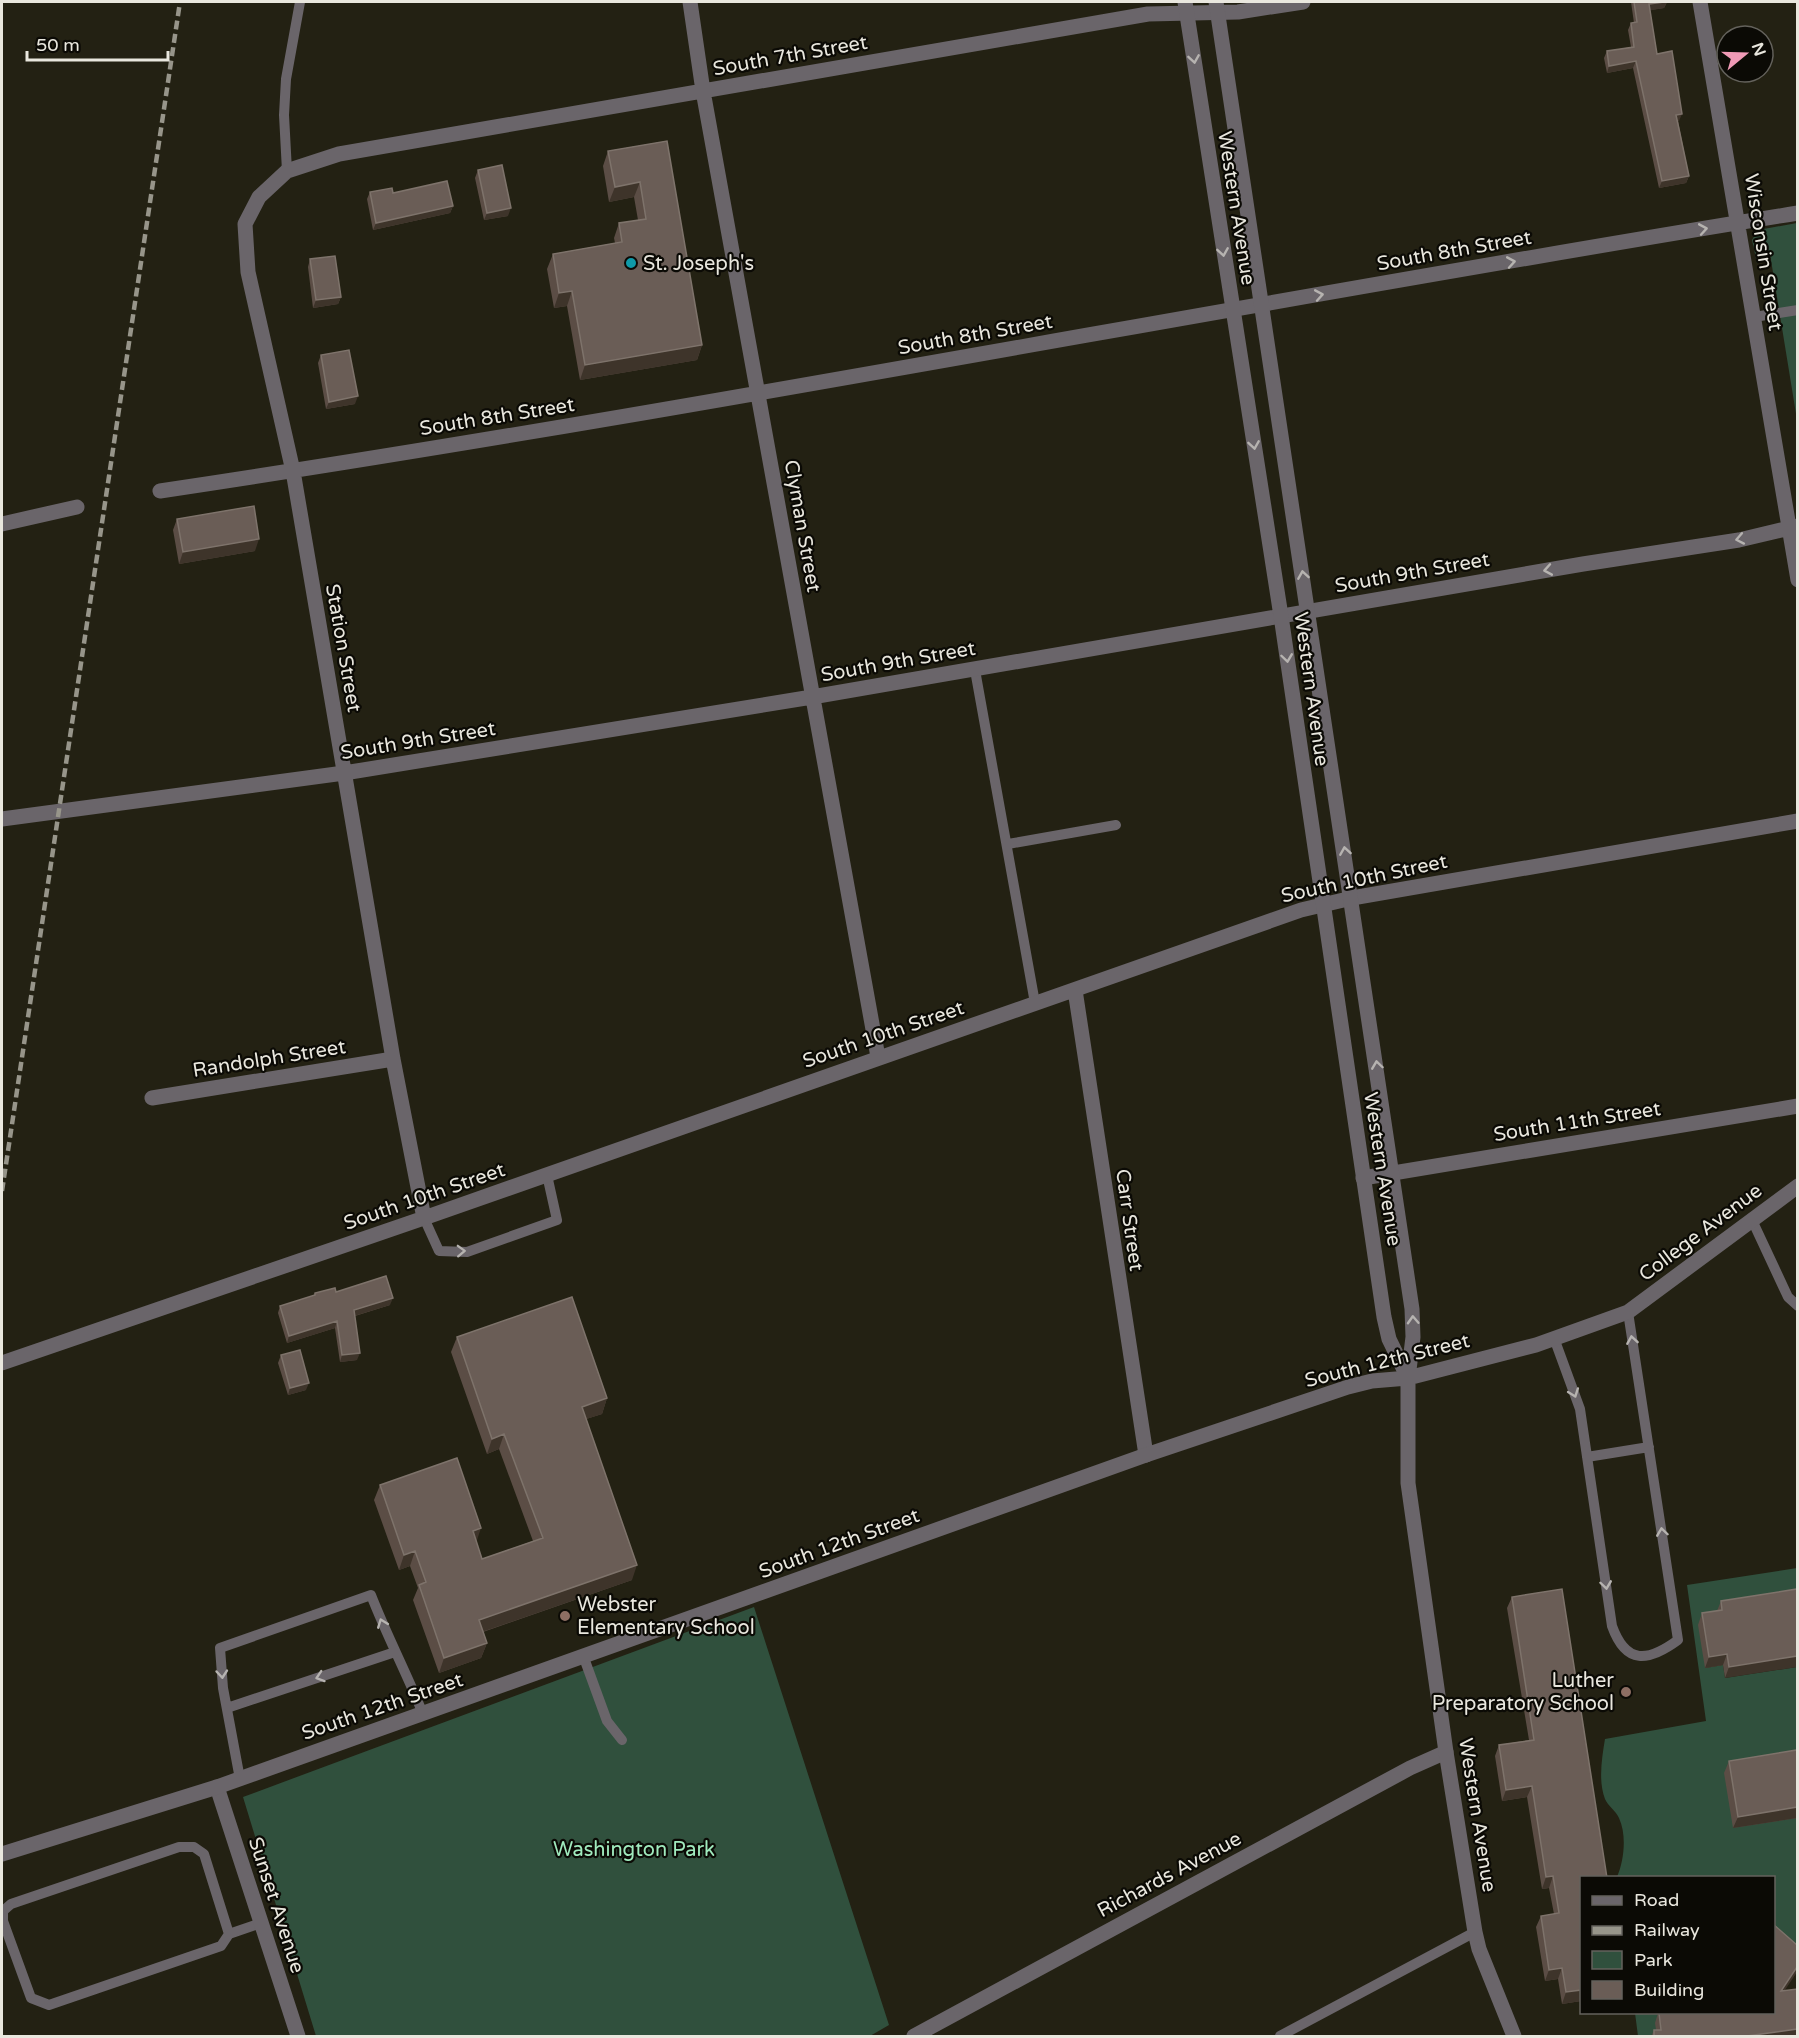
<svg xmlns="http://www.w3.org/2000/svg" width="1799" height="2038" viewBox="0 0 1799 2038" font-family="'Varela Round',sans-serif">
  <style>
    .green { fill: #30503d }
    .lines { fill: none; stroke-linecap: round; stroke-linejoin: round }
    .service { stroke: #6a656a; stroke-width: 10 }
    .minor { stroke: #6a656a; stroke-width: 15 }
    .tertiary { stroke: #6a656a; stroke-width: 15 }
    .rail { stroke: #97958a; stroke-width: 4.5; stroke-dasharray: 9 4.5; stroke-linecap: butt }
    .wall { fill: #5b4d45 }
    .shaded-wall { fill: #3e342a }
    .building { fill: #6a5d56; stroke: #7e736b; stroke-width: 1.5 }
    .oneway { stroke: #b6b3b0 }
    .culture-dot { fill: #0f9aa8; stroke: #0b0a05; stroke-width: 2 }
    .education-dot { fill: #8d6e63; stroke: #0b0a05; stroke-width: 2 }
    .labels { text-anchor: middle; stroke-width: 4.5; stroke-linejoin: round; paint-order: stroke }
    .street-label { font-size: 20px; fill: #e9e7de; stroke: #0b0a05 }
    .poi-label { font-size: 20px; fill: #e9e7de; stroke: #0b0a05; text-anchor: start }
    .park-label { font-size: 20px; fill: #a0ebbe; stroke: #0b0a05 }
  </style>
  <rect width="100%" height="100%" fill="#232113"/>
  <!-- green -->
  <path class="green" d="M 1797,223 L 1797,420 L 1770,254 L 1757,263 L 1752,240 L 1758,230 Z
    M 1797,1568 L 1797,1600 L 1705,1668 L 1723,1665 L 1725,1678 L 1797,1667 L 1797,1960 L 1774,1939 L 1774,1878 L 1617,1877 C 1624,1861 1627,1835 1619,1818 C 1616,1811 1608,1806 1605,1799 C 1598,1781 1602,1757 1605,1739 L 1706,1721 L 1687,1585 Z
    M 754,1607 L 889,2025 L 870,2036 L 316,2036 L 243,1797 Z
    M 1731,2012 L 1657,2036 L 1638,2036 L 1635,2013 Z"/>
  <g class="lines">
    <!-- service -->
    <path class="service" d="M 287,171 L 284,115 L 286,79 L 300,2
      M 1754,317 L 1798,310
      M 975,670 L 1035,1003
      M 1008,844 L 1116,825
      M 424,1218 L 439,1251 L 467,1252 L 557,1220 L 547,1175
      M 1752,1220 L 1788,1297 L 1798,1306
      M 1554,1338 L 1580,1409 L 1612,1626 C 1626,1665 1648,1662 1678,1640 L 1628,1312
      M 1587,1457 L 1649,1447
      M 584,1658 L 607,1721 L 622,1740
      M 227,1708 L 395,1652
      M 240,1779 L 223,1688 L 220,1648 L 371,1595 C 387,1636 407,1674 423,1714
      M 229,1934 L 221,1946 L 49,2005 L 31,1998 L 3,1921 L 3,1911 L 11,1904 L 179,1847 L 194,1847 L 204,1854 L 229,1934 L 261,1923
      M 1280,2036 L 1475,1932"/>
    <!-- minor -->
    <path class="minor" d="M 690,2 L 703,91 L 878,1057
      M 1700,2 L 1798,580
      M 160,491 C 708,409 1251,301 1798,213
      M 2,524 L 77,507
      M 2,819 L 344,773 L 812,697 L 1583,564 L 1739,540 L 1798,526
      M 1075,990 L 1146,1455
      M 152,1098 L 393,1059
      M 1363,1178 L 1798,1106
      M 424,1218 L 393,1059 L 293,471 L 248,272 L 245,224 L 259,197 L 287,171 L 339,154 L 1148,14 L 1238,12 L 1303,2
      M 2,1363 L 424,1218 L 1301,910 L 1352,898 L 1798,821
      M 217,1787 L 298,2036
      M 914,2036 L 1410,1768 L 1446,1752"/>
    <!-- tertiary -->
    <path class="tertiary" d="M 1185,2 L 1281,616 L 1384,1317 L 1389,1339 L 1408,1378
      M 1216,2 L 1412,1309 L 1413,1337 L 1408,1378 L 1408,1483 L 1446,1752 L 1475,1932 L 1479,1949 L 1514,2036
      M 2,1854 L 217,1787 L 1146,1455 L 1348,1387 L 1372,1381 L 1408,1378 L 1536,1345 L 1628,1312 L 1798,1186"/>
    <!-- rail -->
    <path class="rail" d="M 2,1191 L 180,2"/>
  </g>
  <!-- wall -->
  <path class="wall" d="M 1631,2 L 1667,2 L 1664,8 L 1650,10 L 1657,54 L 1679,121 L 1678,121 L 1689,176 L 1686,183 L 1659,188 L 1633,68 L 1607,73 L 1604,58 L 1607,51 L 1631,47 L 1628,30 L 1631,23 L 1634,23 Z
    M 667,141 L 702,345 L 697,360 L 580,380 L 567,306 L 554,308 L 547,269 L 553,254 L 615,243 L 614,238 L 619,223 L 638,220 L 634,197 L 609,202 L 603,166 L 608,151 Z
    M 478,170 L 508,216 L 484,220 L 475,178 Z
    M 370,192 L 393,193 L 453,206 L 450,213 L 373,230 L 367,199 Z
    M 310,259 L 341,297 L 338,304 L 313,308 L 308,267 Z
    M 321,355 L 355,404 L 326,409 L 318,363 Z
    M 177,519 L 255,551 L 179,564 L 173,530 Z
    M 336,1292 L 390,1305 L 355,1316 L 357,1360 L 340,1362 L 335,1328 L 287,1343 L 278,1313 L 280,1306 L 314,1296 L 315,1293 Z
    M 457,1337 L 607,1398 L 602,1414 L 586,1419 L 632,1580 L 483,1632 L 487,1643 L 481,1658 L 439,1673 L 413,1600 L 418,1588 L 410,1566 L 399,1570 L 374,1500 L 380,1485 L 476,1542 L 482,1559 L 533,1541 L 499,1449 L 487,1454 L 451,1352 Z
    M 281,1355 L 306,1390 L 288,1395 L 278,1363 Z
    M 1797,1589 L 1725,1678 L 1723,1665 L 1705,1668 L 1698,1625 L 1702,1613 L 1717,1611 L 1721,1601 Z
    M 1512,1597 L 1581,2001 L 1562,2004 L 1558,1979 L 1545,1981 L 1536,1927 L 1541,1916 L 1554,1914 L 1549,1888 L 1542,1889 L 1527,1797 L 1502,1801 L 1495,1756 L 1499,1745 L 1529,1740 L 1507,1608 Z
    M 1797,1750 L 1797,1818 L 1733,1828 L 1724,1773 L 1729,1761 Z
    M 1785,1990 L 1797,2037 L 1651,2037 L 1654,2030 L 1656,2030 L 1655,2023 L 1658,2013 L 1773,2013 Z"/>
  <!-- shaded-wall -->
  <path class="shaded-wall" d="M 1667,2 L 1664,8 L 1647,11 L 1649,4 Z
    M 1636,61 L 1633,68 L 1607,73 L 1609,66 Z
    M 1682,114 L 1679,121 L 1674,122 L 1676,115 Z
    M 1689,176 L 1686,183 L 1659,188 L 1662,181 Z
    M 640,182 L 634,197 L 609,202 L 615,187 Z
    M 453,206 L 450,213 L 373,230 L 376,223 Z
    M 511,208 L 508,216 L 484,220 L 487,213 Z
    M 572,291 L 567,306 L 554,308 L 559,293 Z
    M 341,297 L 338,304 L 313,308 L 316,300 Z
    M 702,345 L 697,360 L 580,380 L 585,365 Z
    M 358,396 L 355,404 L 326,409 L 329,402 Z
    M 259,539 L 255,551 L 179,564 L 183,552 Z
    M 393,1298 L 390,1305 L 351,1317 L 354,1310 Z
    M 337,1321 L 335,1328 L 287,1343 L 289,1336 Z
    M 360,1353 L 357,1360 L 340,1362 L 342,1355 Z
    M 309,1383 L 306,1390 L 288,1395 L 290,1388 Z
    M 607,1398 L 602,1414 L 577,1422 L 582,1407 Z
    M 504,1434 L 499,1449 L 487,1454 L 492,1439 Z
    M 481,1528 L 476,1543 L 473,1531 Z
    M 415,1551 L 410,1566 L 399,1570 L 404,1555 Z
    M 637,1565 L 632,1580 L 473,1635 L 479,1620 Z
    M 487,1643 L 481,1658 L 439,1673 L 444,1658 Z
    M 1727,1654 L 1723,1665 L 1705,1668 L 1709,1657 Z
    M 1797,1656 L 1797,1667 L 1725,1678 L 1729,1667 Z
    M 1532,1786 L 1527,1797 L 1502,1801 L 1506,1790 Z
    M 1797,1807 L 1797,1818 L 1733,1828 L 1738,1817 Z
    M 1553,1876 L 1549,1888 L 1542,1889 L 1546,1877 Z
    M 1797,1967 L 1797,1972 L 1777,2002 L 1781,1991 Z
    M 1562,1968 L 1558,1979 L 1545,1981 L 1549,1970 Z
    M 1581,1990 L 1581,2001 L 1562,2004 L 1566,1992 Z
    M 1797,2029 L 1797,2037 L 1740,2037 Z"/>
  <!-- building -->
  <path class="building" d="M 1634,2 L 1664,2 L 1649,4 L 1657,54 L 1672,51 L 1682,114 L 1676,115 L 1689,176 L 1662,181 L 1636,61 L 1609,66 L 1607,51 L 1634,47 L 1631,23 L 1637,22 Z
    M 667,141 L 702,345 L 585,365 L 572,291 L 559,293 L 553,254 L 622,242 L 619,223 L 646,219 L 640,182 L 615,187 L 608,151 Z
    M 502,165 L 511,208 L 487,213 L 478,170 Z
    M 447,181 L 453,206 L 376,223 L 370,192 L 392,188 L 393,193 Z
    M 335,256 L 341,297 L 316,300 L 310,259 Z
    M 349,350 L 358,396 L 329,402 L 321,355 Z
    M 254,506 L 259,539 L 183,552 L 177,519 Z
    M 386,1276 L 393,1298 L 354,1310 L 360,1353 L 342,1355 L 337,1321 L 289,1336 L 280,1306 L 315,1295 L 315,1293 L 335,1288 L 336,1292 Z
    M 572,1297 L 607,1398 L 582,1407 L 637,1565 L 479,1620 L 487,1643 L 444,1658 L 419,1585 L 426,1582 L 415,1551 L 404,1555 L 380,1485 L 457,1458 L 481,1528 L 473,1531 L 482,1559 L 543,1538 L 504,1434 L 492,1439 L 457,1337 Z
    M 300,1350 L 309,1383 L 290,1388 L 281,1355 Z
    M 1562,1589 L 1607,1878 L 1581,1878 L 1581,1990 L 1566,1992 L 1562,1968 L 1549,1970 L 1541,1916 L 1559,1913 L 1553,1876 L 1546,1877 L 1532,1786 L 1506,1790 L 1499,1745 L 1534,1740 L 1512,1597 Z
    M 1797,1589 L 1797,1656 L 1729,1667 L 1727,1654 L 1709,1657 L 1702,1613 L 1722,1610 L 1721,1601 Z
    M 1797,1750 L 1797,1807 L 1738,1817 L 1729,1761 Z
    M 1773,1924 L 1797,1945 L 1797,1967 L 1781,1991 L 1797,1989 L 1797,2029 L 1740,2037 L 1654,2037 L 1654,2030 L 1661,2030 L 1659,2013 L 1773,2013 Z"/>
  <!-- one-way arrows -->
  <defs><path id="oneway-chevron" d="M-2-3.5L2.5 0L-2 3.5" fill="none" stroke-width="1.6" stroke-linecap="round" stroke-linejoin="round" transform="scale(1.5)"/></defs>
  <g class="oneway">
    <use href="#oneway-chevron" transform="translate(1194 59) rotate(81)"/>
    <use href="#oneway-chevron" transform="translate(1703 229) rotate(-10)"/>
    <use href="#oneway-chevron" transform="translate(1223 252) rotate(81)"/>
    <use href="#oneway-chevron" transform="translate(1511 262) rotate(-10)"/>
    <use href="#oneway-chevron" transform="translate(1319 295) rotate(-10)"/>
    <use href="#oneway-chevron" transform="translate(1254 445) rotate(81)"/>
    <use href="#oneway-chevron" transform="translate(1740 539) rotate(169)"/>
    <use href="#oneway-chevron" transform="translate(1548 570) rotate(170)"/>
    <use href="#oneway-chevron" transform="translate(1303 575) rotate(-99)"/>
    <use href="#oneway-chevron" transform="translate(1287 658) rotate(82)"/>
    <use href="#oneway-chevron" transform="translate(1345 851) rotate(-99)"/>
    <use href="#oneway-chevron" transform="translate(1377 1065) rotate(-98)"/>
    <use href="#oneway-chevron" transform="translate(461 1251) rotate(-2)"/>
    <use href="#oneway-chevron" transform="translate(1413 1320) rotate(-93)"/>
    <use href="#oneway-chevron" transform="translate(1632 1340) rotate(-99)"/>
    <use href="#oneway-chevron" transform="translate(1574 1393) rotate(70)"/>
    <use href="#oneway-chevron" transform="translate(1662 1532) rotate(-98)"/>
    <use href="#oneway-chevron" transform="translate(1606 1585) rotate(82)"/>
    <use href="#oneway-chevron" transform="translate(382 1623) rotate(-111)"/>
    <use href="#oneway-chevron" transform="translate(222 1674) rotate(85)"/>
    <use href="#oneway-chevron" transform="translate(320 1677) rotate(162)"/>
  </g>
  <!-- markers -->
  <circle class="culture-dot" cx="631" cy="263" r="6"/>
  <g class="education-dot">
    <circle cx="565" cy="1616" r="6"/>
    <circle cx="1626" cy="1692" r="6"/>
  </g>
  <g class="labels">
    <!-- street labels -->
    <g class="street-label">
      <text transform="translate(790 55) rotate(-10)" y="7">South 7th Street</text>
      <text transform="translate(1237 208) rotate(81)" y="7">Western Avenue</text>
      <text transform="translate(1454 250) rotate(-10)" y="7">South 8th Street</text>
      <text transform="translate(1764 252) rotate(81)" y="7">Wisconsin Street</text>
      <text transform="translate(975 334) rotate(-10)" y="7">South 8th Street</text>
      <text transform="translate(497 416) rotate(-9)" y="7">South 8th Street</text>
      <text transform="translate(803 526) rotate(80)" y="7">Clyman Street</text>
      <text transform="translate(1412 572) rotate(-10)" y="7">South 9th Street</text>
      <text transform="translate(344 648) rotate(80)" y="7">Station Street</text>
      <text transform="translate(898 661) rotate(-10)" y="7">South 9th Street</text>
      <text transform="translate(1312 689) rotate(82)" y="7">Western Avenue</text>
      <text transform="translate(418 740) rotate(-9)" y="7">South 9th Street</text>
      <text transform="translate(1364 878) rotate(-12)" y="7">South 10th Street</text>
      <text transform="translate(883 1034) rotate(-19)" y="7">South 10th Street</text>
      <text transform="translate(269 1058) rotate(-9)" y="7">Randolph Street</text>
      <text transform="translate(1577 1121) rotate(-9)" y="7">South 11th Street</text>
      <text transform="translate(1383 1169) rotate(81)" y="7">Western Avenue</text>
      <text transform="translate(424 1196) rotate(-19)" y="7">South 10th Street</text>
      <text transform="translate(1130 1220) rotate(82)" y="7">Carr Street</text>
      <text transform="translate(1700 1232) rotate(-37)" y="7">College Avenue</text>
      <text transform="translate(1387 1360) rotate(-14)" y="7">South 12th Street</text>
      <text transform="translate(839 1543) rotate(-20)" y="7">South 12th Street</text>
      <text transform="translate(382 1706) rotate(-19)" y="7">South 12th Street</text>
      <text transform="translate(1478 1815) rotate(81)" y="7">Western Avenue</text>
      <text transform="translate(1169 1874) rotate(-28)" y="7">Richards Avenue</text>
      <text transform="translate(277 1905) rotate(72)" y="7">Sunset Avenue</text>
    </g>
    <!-- poi labels -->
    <g class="poi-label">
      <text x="643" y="270">St. Joseph's</text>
      <text x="577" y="1611">Webster<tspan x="577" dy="23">Elementary School</tspan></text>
      <text x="1614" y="1687" text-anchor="end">Luther<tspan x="1614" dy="23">Preparatory School</tspan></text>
    </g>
    <!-- park labels -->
    <g class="park-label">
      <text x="634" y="1856">Washington Park</text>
    </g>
  </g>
  <!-- border -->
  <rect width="1799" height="2038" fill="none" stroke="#e9e7de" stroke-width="6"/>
  <!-- legend -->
  <rect x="1580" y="1876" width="195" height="138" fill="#0b0a05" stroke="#64625c" stroke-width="1.5"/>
  <rect x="1592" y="1896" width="30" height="9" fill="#6a656a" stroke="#64625c" stroke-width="1.5"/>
  <text x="1634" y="1906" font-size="18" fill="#e9e7de">Road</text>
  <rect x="1592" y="1926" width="30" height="9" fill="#97958a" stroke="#64625c" stroke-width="1.5"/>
  <text x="1634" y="1936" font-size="18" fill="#e9e7de">Railway</text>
  <rect x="1592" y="1951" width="30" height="18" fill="#30503d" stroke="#64625c" stroke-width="1.5"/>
  <text x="1634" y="1966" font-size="18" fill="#e9e7de">Park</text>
  <rect x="1592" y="1981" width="30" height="18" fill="#6a5d56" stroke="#64625c" stroke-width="1.5"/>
  <text x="1634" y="1996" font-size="18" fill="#e9e7de">Building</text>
  <!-- north arrow -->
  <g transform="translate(1745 54) rotate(71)"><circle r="28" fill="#0b0a05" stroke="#64625c" stroke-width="1.5"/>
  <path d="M0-4.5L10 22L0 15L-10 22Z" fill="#f09ab6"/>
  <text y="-9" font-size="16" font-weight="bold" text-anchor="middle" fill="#e9e7de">N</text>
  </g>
  <!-- scale -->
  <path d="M27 51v9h141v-9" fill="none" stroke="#e9e7de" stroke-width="3"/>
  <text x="36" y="51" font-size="18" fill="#e9e7de" stroke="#0b0a05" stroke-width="4.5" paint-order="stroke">50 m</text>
</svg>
